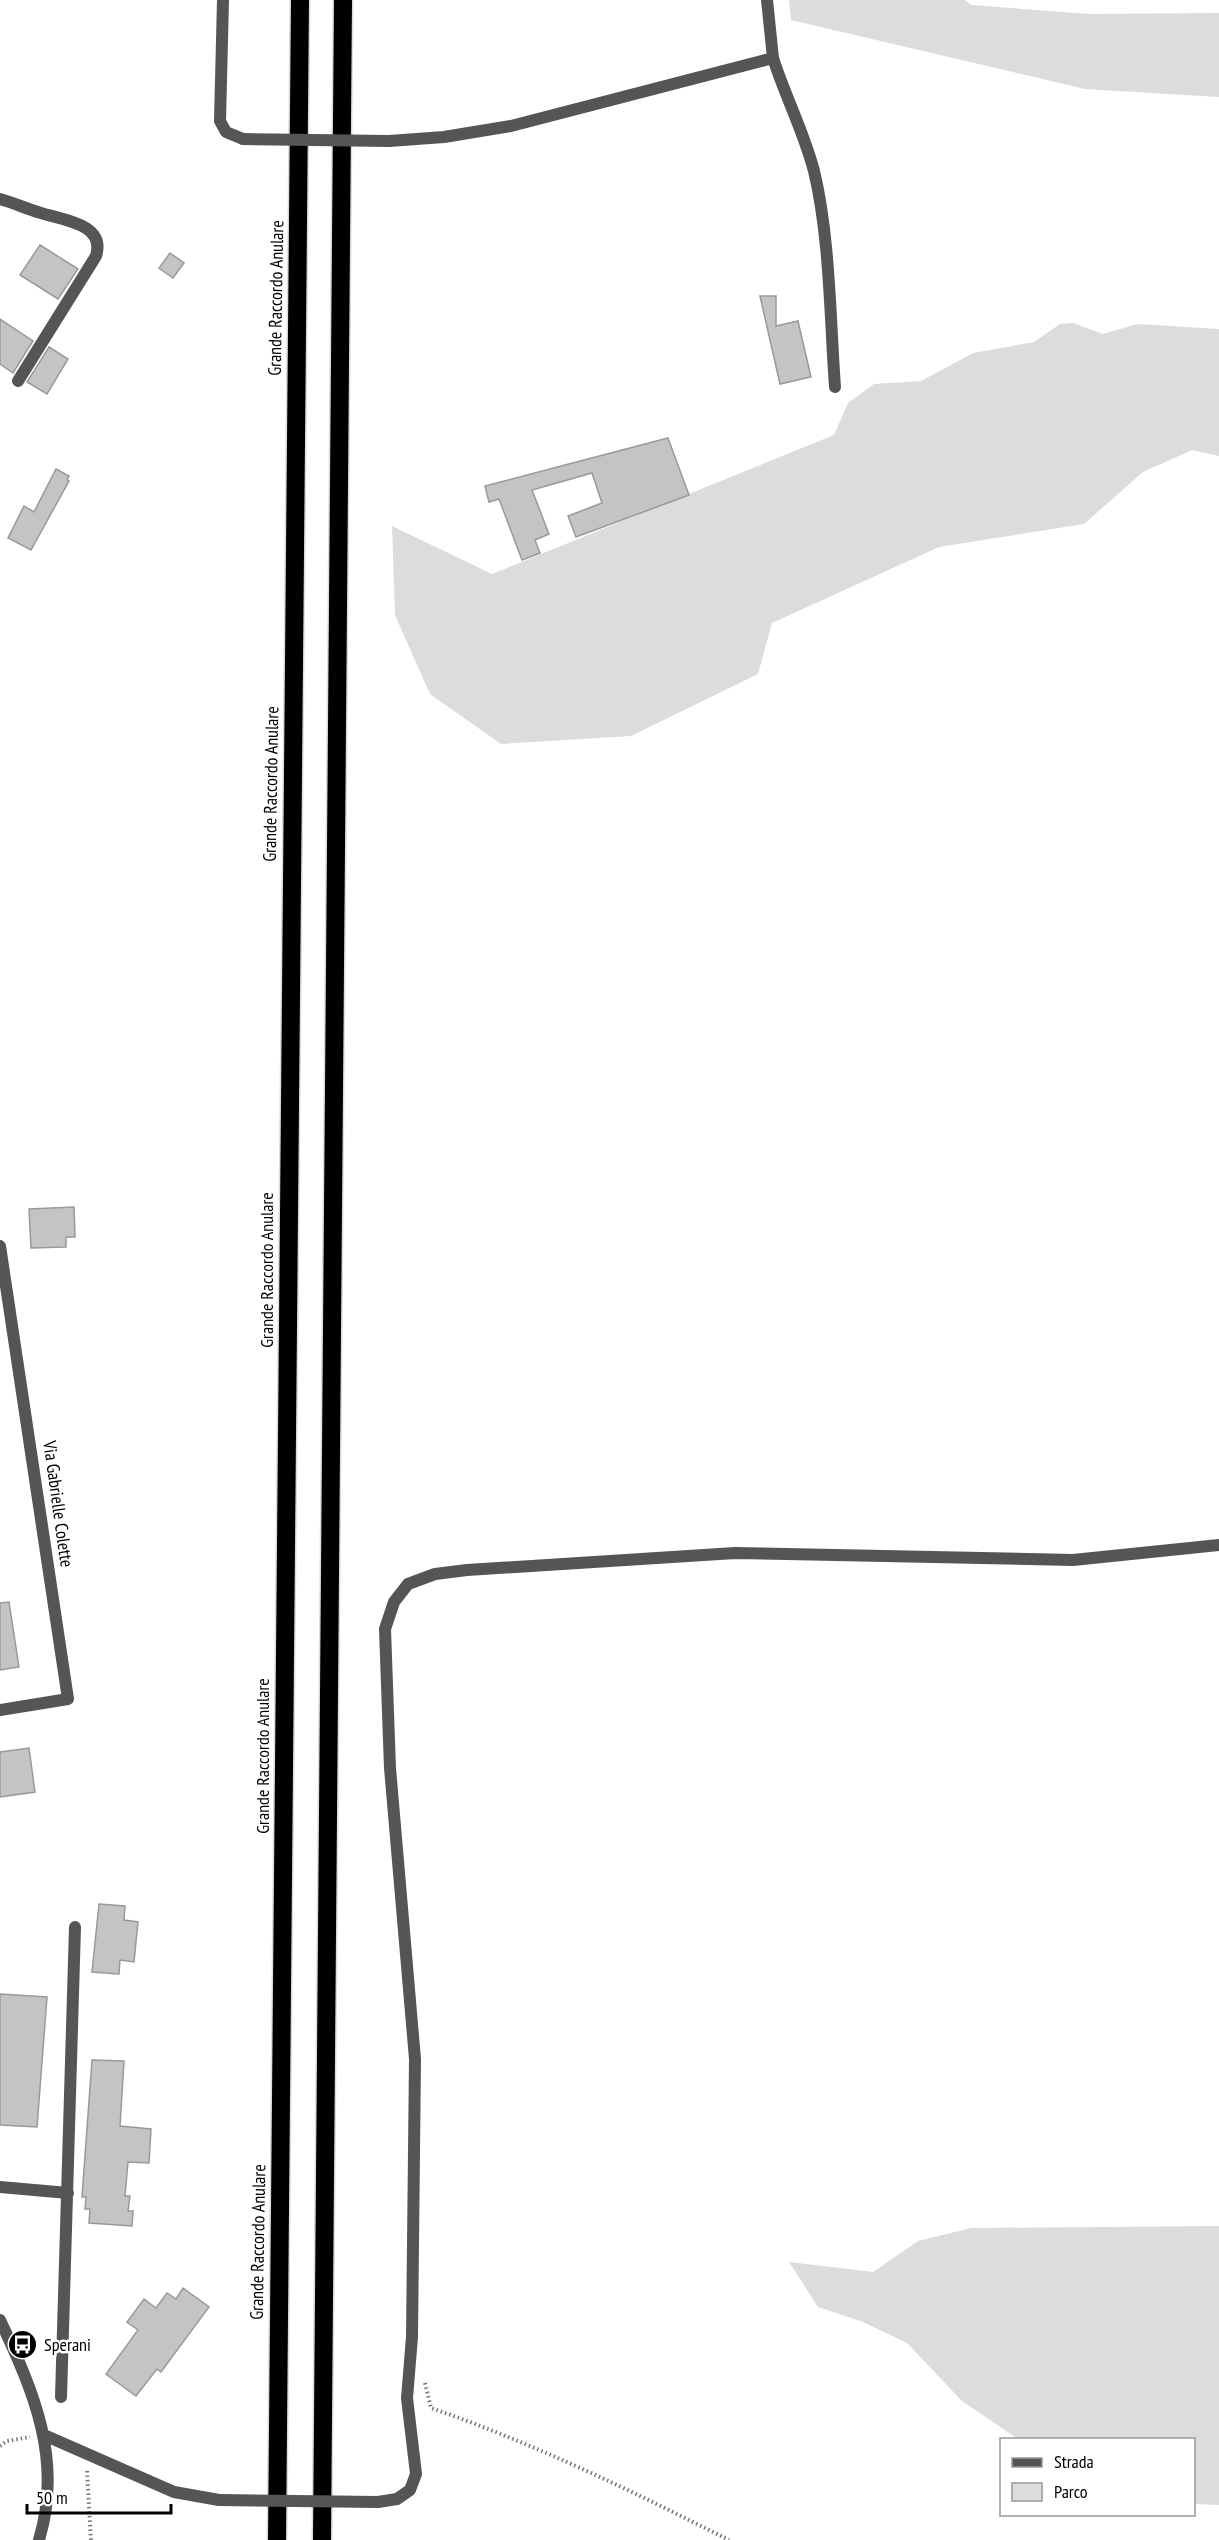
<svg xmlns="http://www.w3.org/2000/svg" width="1219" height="2540" viewBox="0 0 1219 2540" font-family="'PT Sans Narrow',sans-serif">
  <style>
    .green { fill: #dcdcdc }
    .building { fill: #c4c4c4; stroke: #999; stroke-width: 1.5 }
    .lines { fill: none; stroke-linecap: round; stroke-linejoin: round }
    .motorway-casing { stroke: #dbdbdb; stroke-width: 21 }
    .path { stroke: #777; stroke-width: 4; stroke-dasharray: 1.5 3; stroke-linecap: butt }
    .minor { stroke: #555; stroke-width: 12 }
    .tertiary { stroke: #555; stroke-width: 12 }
    .motorway { stroke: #000; stroke-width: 18 }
    .minor-bridge { stroke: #555; stroke-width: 12 }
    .labels { text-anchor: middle; stroke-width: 5; stroke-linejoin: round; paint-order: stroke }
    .street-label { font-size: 18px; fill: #000; stroke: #fff }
    .poi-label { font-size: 18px; fill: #000; stroke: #fff; text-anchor: start }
  </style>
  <rect width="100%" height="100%" fill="#fff"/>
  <!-- green -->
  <path class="green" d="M 789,0 L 965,0 L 971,5 L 1089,14 L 1219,13 L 1219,97 L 1085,89 L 791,20 Z
    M 1073,323 L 1103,334 L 1137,324 L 1219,329 L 1219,456 L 1192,450 L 1143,472 L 1084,524 L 939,547 L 772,623 L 758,674 L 631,736 L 501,744 L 430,694 L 395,615 L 392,526 L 492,574 L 834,435 L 848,403 L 874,384 L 921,381 L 973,353 L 1034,342 L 1060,324 Z
    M 1219,2226 L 1219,2505 L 1194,2504 L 1194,2440 L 1018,2439 L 962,2401 L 907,2343 L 863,2322 L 818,2307 L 789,2262 L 873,2272 L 918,2241 L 971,2228 Z"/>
  <!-- building -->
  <path class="building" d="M 40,245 L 78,269 L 58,299 L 20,275 Z
    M 170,253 L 184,263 L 173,278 L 159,268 Z
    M 760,296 L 776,296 L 776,326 L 798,321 L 811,377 L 780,384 Z
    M 0,319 L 33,341 L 13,373 L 0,364 Z
    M 49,347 L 68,359 L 47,394 L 27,382 Z
    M 668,438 L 689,495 L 576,537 L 568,516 L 602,503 L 592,473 L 532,490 L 549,534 L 535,540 L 540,553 L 522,560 L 499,499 L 489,502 L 485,486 Z
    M 56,469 L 69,476 L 67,480 L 69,481 L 31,550 L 8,538 L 24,506 L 34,512 Z
    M 74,1207 L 75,1237 L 66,1237 L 66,1247 L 31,1248 L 29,1209 Z
    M 9,1602 L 19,1667 L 0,1670 L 0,1603 Z
    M 29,1748 L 35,1792 L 0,1797 L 0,1752 Z
    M 99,1904 L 125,1906 L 124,1920 L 138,1922 L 134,1962 L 120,1960 L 119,1974 L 92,1972 Z
    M 0,1994 L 47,1997 L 37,2127 L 0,2125 Z
    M 92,2060 L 124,2061 L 120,2126 L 151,2129 L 149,2163 L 128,2162 L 125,2196 L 130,2196 L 128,2211 L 133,2211 L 132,2226 L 89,2223 L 90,2209 L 85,2209 L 86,2197 L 82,2197 Z
    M 183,2288 L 209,2307 L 161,2372 L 157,2369 L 136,2396 L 106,2374 L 138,2330 L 127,2322 L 144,2299 L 156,2308 L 167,2293 L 176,2299 Z"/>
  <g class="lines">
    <defs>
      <path id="motorway" d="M 277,2540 L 300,0
        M 322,2540 L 343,0"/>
    </defs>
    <!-- motorway casing -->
    <use href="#motorway" class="motorway-casing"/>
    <!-- path -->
    <path class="path" d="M 425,2383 L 431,2408 C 533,2443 632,2491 729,2540
      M 0,2446 L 7,2441 L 30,2437
      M 87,2471 L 91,2540"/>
    <!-- minor -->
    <path class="minor" d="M 223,0 L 220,121 L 226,132 L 243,139
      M 773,58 C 785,96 804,132 814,171 C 830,237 830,319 835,387
      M 389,141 L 444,137 L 511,126 L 773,58 L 767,0
      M 0,199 C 14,203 27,209 41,213 C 63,220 106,224 96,256 L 18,381
      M 0,1246 L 68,1699 L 0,1710
      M 0,2187 L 68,2193
      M 61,2397 L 75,1927
      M 44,2435 L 174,2492 L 219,2500
      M 378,2502 L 397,2499 L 410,2490 L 416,2474 L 407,2398 L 412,2337 L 415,2059 L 390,1768 L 385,1629 L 394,1602 L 408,1584 L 435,1574 L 467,1570 L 735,1553 L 1073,1560 L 1219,1545"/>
    <!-- tertiary -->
    <path class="tertiary" d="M 0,2320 C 34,2392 63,2460 39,2540"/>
    <!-- motorway -->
    <use href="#motorway" class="motorway"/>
    <!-- minor-bridge -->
    <path class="minor-bridge" d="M 243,139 L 389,141
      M 219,2500 L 378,2502"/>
  </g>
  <!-- icons -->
  <defs>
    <symbol id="bus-disc" viewBox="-11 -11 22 22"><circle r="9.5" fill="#000" stroke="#fff"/><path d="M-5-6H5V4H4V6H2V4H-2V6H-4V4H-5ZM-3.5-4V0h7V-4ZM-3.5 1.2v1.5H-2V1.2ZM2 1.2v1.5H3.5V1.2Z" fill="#fff"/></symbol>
  </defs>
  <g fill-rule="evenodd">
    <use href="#bus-disc" x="6" y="2328" width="33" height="33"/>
  </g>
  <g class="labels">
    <!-- street labels -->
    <g class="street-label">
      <text transform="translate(276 298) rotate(-89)" y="6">Grande Raccordo Anulare</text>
      <text transform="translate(271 784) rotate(-89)" y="6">Grande Raccordo Anulare</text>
      <text transform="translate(267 1270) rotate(-90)" y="6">Grande Raccordo Anulare</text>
      <text transform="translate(58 1504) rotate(82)" y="6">Via Gabrielle Colette</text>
      <text transform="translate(263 1756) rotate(-90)" y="6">Grande Raccordo Anulare</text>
      <text transform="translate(258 2242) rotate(-89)" y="6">Grande Raccordo Anulare</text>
    </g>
    <!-- poi labels -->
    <g class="poi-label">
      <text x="44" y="2351">Sperani</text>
    </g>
  </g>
  <!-- legend -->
  <rect x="1000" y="2438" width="195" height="78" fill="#ffffff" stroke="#999999" stroke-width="1.5"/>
  <rect x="1012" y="2458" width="30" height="9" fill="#555555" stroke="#999999" stroke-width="1.5"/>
  <text x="1054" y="2468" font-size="18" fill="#000000">Strada</text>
  <rect x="1012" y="2483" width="30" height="18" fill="#dcdcdc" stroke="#999999" stroke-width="1.5"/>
  <text x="1054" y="2498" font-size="18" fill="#000000">Parco</text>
  <!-- scale -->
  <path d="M27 2504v9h144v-9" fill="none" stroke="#000000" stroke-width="3"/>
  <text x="36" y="2504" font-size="18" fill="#000000" stroke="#ffffff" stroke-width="4.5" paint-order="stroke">50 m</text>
</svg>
